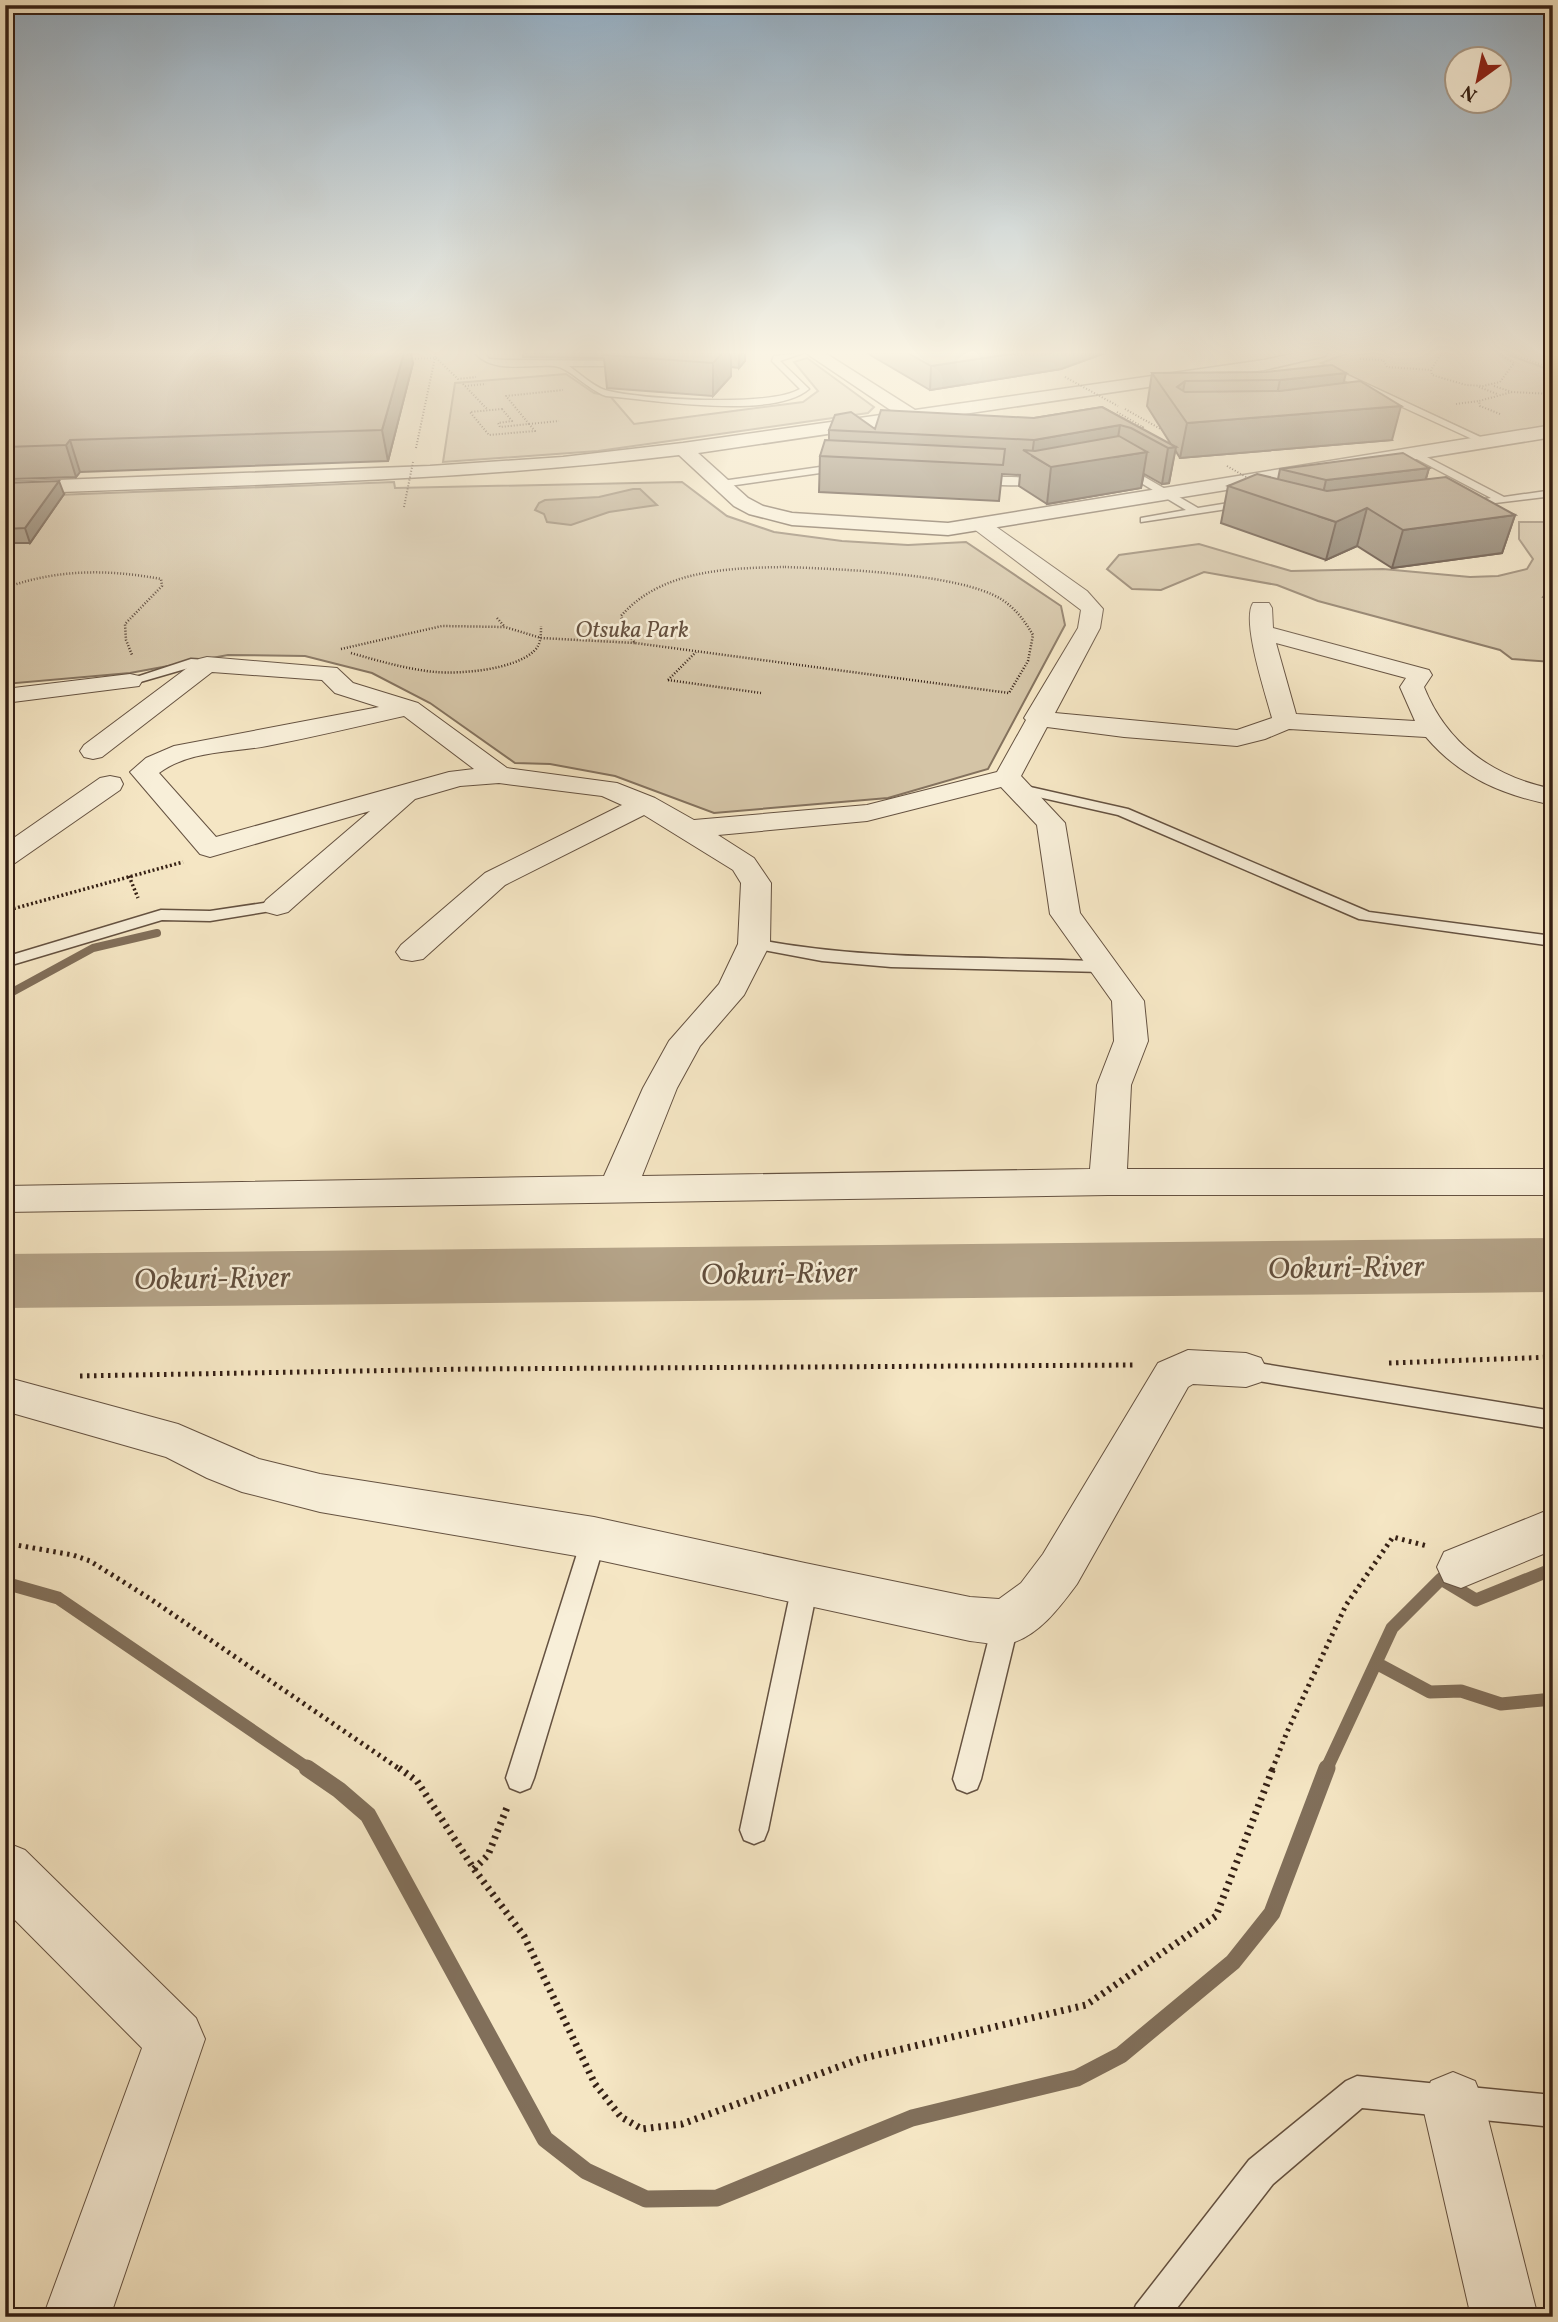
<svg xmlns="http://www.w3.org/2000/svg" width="1558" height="2322" viewBox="0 0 1558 2322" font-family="Vollkorn,serif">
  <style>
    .green { fill: #d4c4a6; stroke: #84725e; stroke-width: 2 }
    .water { fill: #b4a388; stroke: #816f5a; stroke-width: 2 }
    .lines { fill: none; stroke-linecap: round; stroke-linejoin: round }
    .stream-far3 { stroke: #816f5a; stroke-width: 8 }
    .stream-far2 { stroke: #816f5a; stroke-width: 10 }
    .stream-far1 { stroke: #816f5a; stroke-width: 13 }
    .stream { stroke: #816f5a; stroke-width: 17 }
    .river { fill: #b4a388; fill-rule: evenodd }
    .service-casing { stroke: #655241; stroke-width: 3 }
    .minor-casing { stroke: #655241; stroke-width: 2 }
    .tertiary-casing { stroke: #655241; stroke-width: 3 }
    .path-far4 { stroke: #352015; stroke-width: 2; stroke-dasharray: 1 2; stroke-linecap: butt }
    .path-far3 { stroke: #352015; stroke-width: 2.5; stroke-dasharray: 1 2; stroke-linecap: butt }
    .path-far2 { stroke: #352015; stroke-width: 3.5; stroke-dasharray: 2 2.5; stroke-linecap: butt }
    .path-far1 { stroke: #352015; stroke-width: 5; stroke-dasharray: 2.5 4.5; stroke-linecap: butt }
    .path { stroke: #352015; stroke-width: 7; stroke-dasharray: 2.5 5; stroke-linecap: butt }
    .service { fill: #f8efd9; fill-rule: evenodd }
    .minor { fill: #f8efd9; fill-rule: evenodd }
    .tertiary { fill: #f8efd9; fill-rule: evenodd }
    .path-bridge { stroke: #352015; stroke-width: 2; stroke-dasharray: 1 2; stroke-linecap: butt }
    .wall { fill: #847460; stroke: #352015; stroke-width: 2 }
    .shaded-wall { fill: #6b5e4e; stroke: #352015; stroke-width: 2 }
    .building { fill: #998770; stroke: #352015; stroke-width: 2 }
    .labels { text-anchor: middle; stroke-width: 5; stroke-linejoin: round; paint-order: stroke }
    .far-park-label { font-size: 23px; font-style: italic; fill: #655140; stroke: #f8efd9 }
    .water-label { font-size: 30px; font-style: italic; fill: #614e3d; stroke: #f8efd9 }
  </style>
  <rect width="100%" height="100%" fill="#f5e6c4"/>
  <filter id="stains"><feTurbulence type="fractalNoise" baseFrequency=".00286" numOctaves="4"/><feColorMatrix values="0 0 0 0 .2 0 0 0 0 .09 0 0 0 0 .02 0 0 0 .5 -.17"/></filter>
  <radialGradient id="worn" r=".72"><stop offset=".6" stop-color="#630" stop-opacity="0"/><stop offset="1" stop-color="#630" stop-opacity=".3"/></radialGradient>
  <!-- green -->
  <path class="green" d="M 1348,353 L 1503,353 L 1553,371 L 1553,426 L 1484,438 L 1321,363 Z
    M 807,358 L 874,407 L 868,413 L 598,451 L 443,462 L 455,383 L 566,374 L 594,393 L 610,396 L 634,424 L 803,402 L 818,391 L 794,362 Z
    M 394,482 L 395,488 L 682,482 L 727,516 L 774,532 L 842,541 L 908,545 L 966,542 L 1061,606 L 1065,625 L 988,769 L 888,798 L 714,813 L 615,776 L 550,764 L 515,763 L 430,703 L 372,673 L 305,656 L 228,655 L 130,673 L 5,684 L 5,497 Z
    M 1519,522 L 1553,522 L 1553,586 L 1543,597 L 1553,601 L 1553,662 L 1512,659 L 1500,650 L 1318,601 L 1277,585 L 1204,572 L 1161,590 L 1132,589 L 1107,569 L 1119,555 L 1199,544 L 1291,571 L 1383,569 L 1470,577 L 1498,576 L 1527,569 L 1533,559 L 1519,539 Z"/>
  <!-- water -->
  <path class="water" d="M 633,489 L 640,489 L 657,505 L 609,512 L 571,525 L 547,522 L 544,514 L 535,510 L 539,503 L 545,500 L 599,497 Z"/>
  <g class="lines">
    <!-- stream-far3 -->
    <path class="stream-far3" d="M 5,996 L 93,948 L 157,933"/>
    <!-- stream-far2 -->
    <path class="stream-far2" d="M 5,996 L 9,994"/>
    <!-- stream-far1 -->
    <path class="stream-far1" d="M 5,1583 L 58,1598 L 310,1770
      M 1376,1663 L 1430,1692 L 1461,1691 L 1501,1704 L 1553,1699
      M 1326,1770 L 1392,1628 L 1441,1579 L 1476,1600 L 1553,1569"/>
    <!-- stream -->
    <path class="stream" d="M 307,1768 L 339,1790 L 368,1815 L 545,2139 L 586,2171 L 646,2199 L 717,2198 L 912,2118 L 1077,2078 L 1121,2055 L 1233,1962 L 1272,1913 L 1327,1768"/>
    <!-- river -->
    <path class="river" d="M 1553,1238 L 1553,1292 L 5,1308 L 5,1254 Z"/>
    <defs>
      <path id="service" d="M 475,353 L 484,353 L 489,359 L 505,360 L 631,361 L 634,366 L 569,366 C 580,374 593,386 605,390 C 640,400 771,407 800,389 L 772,361 L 774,356 L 803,353 L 780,361 L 809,389 C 774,420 653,400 606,396 C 588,390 569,367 554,366 C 528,364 493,374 475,353 Z
        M 1333,371 L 1339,371 L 1491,442 L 1483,444 L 1333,375 Z
        M 1411,452 L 1417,452 L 1504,497 L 1553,490 L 1553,496 L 1462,507 L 1462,503 L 1491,498 L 1411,456 Z
        M 1118,465 L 1124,465 L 1198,508 L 1247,500 L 1252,503 L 1247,506 L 1141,522 L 1141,518 L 1186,510 L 1118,469 Z
        M 820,467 L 844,468 L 849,471 L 844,474 L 820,473 L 722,487 L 717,484 L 722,481 Z
        M 975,476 C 987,477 1044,477 1048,479 C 1032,489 991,485 971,481 L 970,479 Z
        M 191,659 L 207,660 L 213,664 L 207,668 L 192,667 L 130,685 L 124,681 Z
        M 1017,784 L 1128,809 L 1369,912 L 1553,936 L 1553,946 L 1359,919 L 1118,815 L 1012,791 L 1010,788 Z
        M 277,901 L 285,906 L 283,909 L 210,921 L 162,920 L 5,967 L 5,957 L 161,910 L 210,911 Z
        M 754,939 C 867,961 979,956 1094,961 L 1109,963 L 1111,967 L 1103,972 L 891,967 L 822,961 L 748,947 L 746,944 L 748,941 Z
        M 1246,1361 L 1553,1411 L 1553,1429 L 1246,1379 L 1238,1376 L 1235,1370 L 1238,1364 Z
        M 594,1527 L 603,1530 L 606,1538 L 534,1778 L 530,1788 L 520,1792 L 510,1788 L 506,1778 L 582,1538 L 585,1530 Z
        M 805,1574 L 814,1577 L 818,1585 L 768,1830 L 764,1840 L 754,1844 L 744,1840 L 740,1830 L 792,1585 L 796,1577 Z
        M 1006,1610 L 1015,1614 L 1019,1622 L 981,1779 L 977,1789 L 967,1793 L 957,1789 L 953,1779 L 993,1622 L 997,1614 Z
        M 1357,2076 L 1553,2095 L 1553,2127 L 1362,2108 L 1273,2184 L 1170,2317 L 1131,2317 L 1136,2305 L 1249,2160 L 1346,2081 Z"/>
      <path id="minor" d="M 981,519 L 988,521 L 1087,591 L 1103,609 L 1100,628 L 1055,713 L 1237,730 L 1272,718 C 1266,695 1241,621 1253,603 L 1269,603 L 1272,608 L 1273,628 L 1429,670 L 1432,675 L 1424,687 C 1447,744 1493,777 1553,789 L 1553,805 C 1502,795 1460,777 1426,737 L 1289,729 L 1265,739 L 1237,746 L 1124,737 L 1047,727 L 1021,776 L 1065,823 L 1080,913 L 1144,1001 L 1148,1041 L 1131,1085 L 1127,1169 L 1553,1169 L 1553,1195 L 1108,1195 L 5,1212 L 5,1186 L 604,1176 L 643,1088 L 669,1041 L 719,984 L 738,944 L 741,883 L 733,870 L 644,815 L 505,885 L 423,959 L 412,961 L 401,959 L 396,952 L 401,945 L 485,873 L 622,805 L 602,796 L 499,783 L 460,786 L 415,799 L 288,912 L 277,915 L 266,912 L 262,906 L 266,900 L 370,811 L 210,857 L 200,854 L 130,772 L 146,758 L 174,746 L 379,707 L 335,693 L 322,680 L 212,672 L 102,757 L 93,759 L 84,757 L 80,751 L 84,745 L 199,659 L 207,657 L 337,668 L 353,683 L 418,703 L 507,768 L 617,783 L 655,798 L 694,820 L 867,805 L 997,772 L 1026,720 L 1024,718 L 1078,628 L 1081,610 L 974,529 L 971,525 L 974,521 ZM 1276,643 L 1406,678 L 1400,687 L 1415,721 L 1296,714 ZM 404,716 L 474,769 L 449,772 L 216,837 L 159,773 C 190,750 231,753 267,746 C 313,737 359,726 404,716 ZM 1001,787 L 1037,825 L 1050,914 L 1112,1001 L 1114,1041 L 1097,1085 L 1090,1169 L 642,1176 L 677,1088 L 700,1046 L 744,995 L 770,944 L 771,883 L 754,858 L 718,835 L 867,821 Z
        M 130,674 L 139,676 L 142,681 L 139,686 L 5,703 L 5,689 Z
        M 110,776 L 120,778 L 123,784 L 120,790 L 15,863 L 5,866 L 5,844 L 100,778 Z
        M 1188,1350 L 1246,1353 L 1261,1358 L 1267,1370 L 1261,1382 L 1246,1387 L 1193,1384 L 1188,1387 L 1077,1584 C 1060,1607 1038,1637 1008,1644 C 997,1646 982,1642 970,1641 L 594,1559 L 320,1512 L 242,1492 L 207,1478 L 166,1457 L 5,1411 L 5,1377 L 178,1424 L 259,1459 L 320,1474 L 594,1517 L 805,1563 L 970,1597 L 999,1599 L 1021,1583 L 1043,1554 L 1158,1363 Z
        M 1553,1508 L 1553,1550 L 1461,1588 L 1444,1582 L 1437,1567 L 1444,1552 Z
        M 5,1842 L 25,1850 L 196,2018 L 205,2039 L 110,2317 L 43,2317 L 142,2048 L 5,1910 Z
        M 1453,2072 L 1475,2081 L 1484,2103 L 1538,2317 L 1471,2317 L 1422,2103 L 1431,2081 Z"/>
      <path id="tertiary" d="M 806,353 L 825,353 L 915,410 L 1264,360 L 1296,353 L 1327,353 L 1325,356 L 1264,370 L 698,453 L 748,498 L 763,506 L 792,513 L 948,523 L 1553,425 L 1553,437 L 948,535 L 792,525 L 749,514 L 734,506 L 679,455 C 455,482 230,485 5,494 L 5,482 L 430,466 L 563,457 L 683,443 L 895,413 Z"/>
    </defs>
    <!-- service casing -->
    <use href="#service" class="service-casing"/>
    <!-- minor casing -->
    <use href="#minor" class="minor-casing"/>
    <!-- tertiary casing -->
    <use href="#tertiary" class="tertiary-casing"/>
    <!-- path-far4 -->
    <path class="path-far4" d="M 1446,353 L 1441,354 L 1431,370 L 1432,375 L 1466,385 L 1483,386 L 1500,382 L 1514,363 L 1496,353
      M 1510,353 L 1553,369
      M 409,359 L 436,358 L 458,379 L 476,377
      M 1360,359 L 1383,360 L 1387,367 L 1431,370
      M 463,384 L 488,410
      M 465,386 L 486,384
      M 1494,386 L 1512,392
      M 1479,387 L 1497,394
      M 1456,404 L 1479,401
      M 502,409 L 512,421 L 498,423 L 500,427 L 529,424 L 535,431 L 489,435 L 470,412 Z
      M 1125,409 L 1166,432
      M 1117,412 L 1143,427 L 1137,430
      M 1500,414 L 1480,406 L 1479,401 L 1512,392 L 1553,394
      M 529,424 L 506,396 L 563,390
      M 529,424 L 559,421
      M 416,448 L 436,353"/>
    <!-- path-far3 -->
    <path class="path-far3" d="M 785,567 C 837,569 958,573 1001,599 C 1015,608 1025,621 1033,635 L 1028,661 L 1009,693 L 635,643 L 625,631 L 621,616 C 661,570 727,568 785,567 Z
      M 5,588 C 57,569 107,569 161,579 L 162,586 L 125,624 L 126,640 L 132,655
      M 497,618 L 505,627
      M 341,649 L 442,626 L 505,627 L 541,638 L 635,643
      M 351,653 C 379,661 406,669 435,672 C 461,674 514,670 534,651 C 541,645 541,635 541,626
      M 668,680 L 761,693
      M 668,680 L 696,652"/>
    <!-- path-far2 -->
    <path class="path-far2" d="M 129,876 L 138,898
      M 5,911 L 183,862"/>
    <!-- path-far1 -->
    <path class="path-far1" d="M 1389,1363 L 1553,1357
      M 80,1376 L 469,1369 L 1135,1365
      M 5,1543 L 73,1555 L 90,1561 L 149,1598 L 401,1770
      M 1272,1770 L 1287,1732 L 1346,1605 L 1393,1537 L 1427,1546"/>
    <!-- path -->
    <path class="path" d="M 399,1768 L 417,1781 L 474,1869 L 524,1936 L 595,2084 L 621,2117 L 642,2129 L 682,2124 L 860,2059 L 1086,2005 L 1216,1916 L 1273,1768
      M 474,1869 L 488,1855 L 508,1805"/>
    <!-- service -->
    <use href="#service" class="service"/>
    <!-- minor -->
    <use href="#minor" class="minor"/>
    <!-- tertiary -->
    <use href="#tertiary" class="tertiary"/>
    <!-- path-bridge -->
    <path class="path-bridge" d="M 1065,377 L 1118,406
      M 1227,466 L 1253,481
      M 404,507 L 413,462"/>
  </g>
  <!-- wall -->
  <path class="wall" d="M 523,353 L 745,353 L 745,361 L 739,368 L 731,367 L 731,376 L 713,396 L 607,388 L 604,358 L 523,357 Z
    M 867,353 L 1105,353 L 1061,369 L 930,390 Z
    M 5,359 L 413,363 L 388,461 L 80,472 L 76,477 L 12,479 L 10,475 L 5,475 Z
    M 1152,373 L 1343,383 L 1392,440 L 1180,458 L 1175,450 L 1169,483 L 1162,484 L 1144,474 L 1141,488 L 1047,504 L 1019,486 L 1020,475 L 1002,474 L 999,501 L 819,492 L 820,456 L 829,441 L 829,430 L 875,429 L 1034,418 L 1102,407 L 1172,446 L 1147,406 Z
    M 1429,468 L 1426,479 L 1515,515 L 1502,553 L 1392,568 L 1357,546 L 1326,560 L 1221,523 L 1228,486 L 1278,479 L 1280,469 Z
    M 5,483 L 64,494 L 30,543 L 5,543 Z"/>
  <!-- shaded-wall -->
  <path class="shaded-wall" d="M 404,353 L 411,353 L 413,363 L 388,461 L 382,430 Z
    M 722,353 L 731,353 L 731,376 L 713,396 L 713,363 Z
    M 739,353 L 745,353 L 745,361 L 739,368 Z
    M 1017,353 L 1105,353 L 1061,369 L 930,390 L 931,366 Z
    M 1346,373 L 1338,406 L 1273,413 L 1280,380 Z
    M 1185,381 L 1179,412 L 1177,387 Z
    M 1401,406 L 1392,440 L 1180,458 L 1187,423 Z
    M 1120,425 L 1115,457 L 1147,452 L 1141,488 L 1047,504 L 1051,467 L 1032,456 L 1034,440 Z
    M 70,440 L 80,472 L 76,477 L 66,445 Z
    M 1176,447 L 1169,483 L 1162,484 L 1168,448 Z
    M 1429,468 L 1418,504 L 1367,508 L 1357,546 L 1326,560 L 1336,522 L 1318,516 L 1326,480 Z
    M 59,481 L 64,494 L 30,543 L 25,528 Z
    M 1515,515 L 1502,553 L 1392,568 L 1403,530 Z"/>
  <!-- building -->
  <path class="building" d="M 12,353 L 404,353 L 382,430 L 70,440 L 66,445 L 5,447 L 5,359 Z
    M 607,353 L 722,353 L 713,363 L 604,355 Z
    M 908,353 L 1017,353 L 931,366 Z
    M 1332,365 L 1346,373 L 1280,380 L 1185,381 L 1177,387 L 1185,392 L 1280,391 L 1360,381 L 1401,406 L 1187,423 L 1152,373 L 1266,372 Z
    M 1102,407 L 1176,447 L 1168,448 L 1131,428 L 1120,425 L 1034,440 L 829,430 L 835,415 L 851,412 L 875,429 L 881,410 L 1034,418 Z
    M 1119,436 L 1147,452 L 1051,467 L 1023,450 L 1035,451 Z
    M 825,440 L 1005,449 L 1003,465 L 820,456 Z
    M 1403,453 L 1429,468 L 1326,480 L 1280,469 Z
    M 1257,474 L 1327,491 L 1446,477 L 1515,515 L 1403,530 L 1367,508 L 1336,522 L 1228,486 Z
    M 59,481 L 25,528 L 5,529 L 5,483 Z"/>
  <!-- sky -->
  <linearGradient id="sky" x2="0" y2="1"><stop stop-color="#93adc2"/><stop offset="0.52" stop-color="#faf4e4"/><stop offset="1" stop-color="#faf4e4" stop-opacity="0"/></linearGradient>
  <rect width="1558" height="678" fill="url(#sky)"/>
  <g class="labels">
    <!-- far-park labels -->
    <g class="far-park-label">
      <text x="632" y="637">Otsuka Park</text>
    </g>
    <!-- water labels -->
    <g class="water-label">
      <text transform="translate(1346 1267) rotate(-1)" y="10">Ookuri-River</text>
      <text transform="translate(779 1273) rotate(-1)" y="10">Ookuri-River</text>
      <text transform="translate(212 1278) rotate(-1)" y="10">Ookuri-River</text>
    </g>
  </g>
  <!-- margin -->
  <rect width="1558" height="2322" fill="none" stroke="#f5e6c4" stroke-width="28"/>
  <rect x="7" y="7" width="1544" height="2308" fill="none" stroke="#352015" stroke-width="3.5"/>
  <rect x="14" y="14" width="1530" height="2294" fill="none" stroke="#352015" stroke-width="2"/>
  <!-- north arrow -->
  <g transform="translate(1478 80) rotate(213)"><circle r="33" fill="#f8efd9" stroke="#aa9c8b" stroke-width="2"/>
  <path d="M0-5L12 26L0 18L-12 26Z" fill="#8f2418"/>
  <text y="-10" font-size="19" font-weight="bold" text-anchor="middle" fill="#352015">N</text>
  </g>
  <rect width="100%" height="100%" filter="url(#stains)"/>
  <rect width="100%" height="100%" fill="url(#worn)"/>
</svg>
